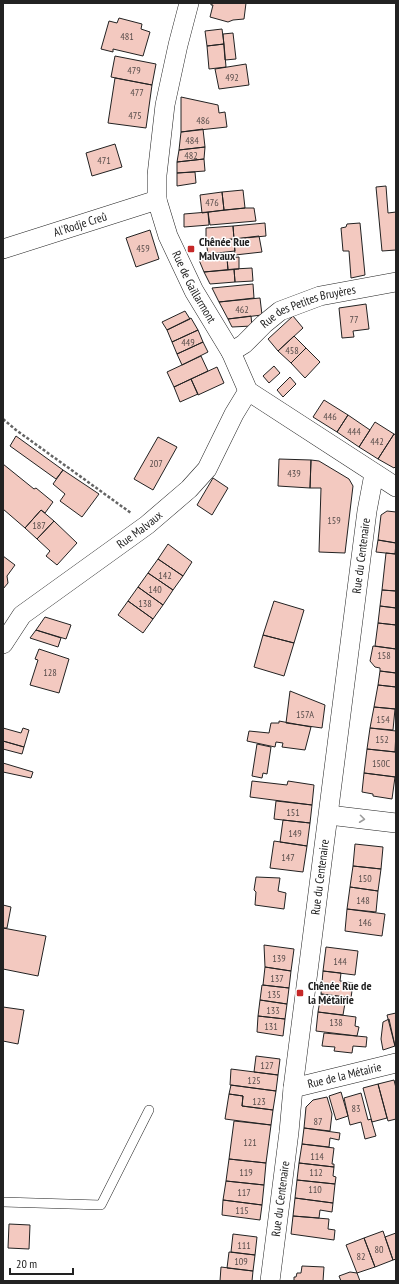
<svg xmlns="http://www.w3.org/2000/svg" width="399" height="1284" viewBox="0 0 399 1284" font-family="'PT Sans Narrow',sans-serif">
  <style>
    .building { fill: #f3c9c0; stroke: #222 }
    .lines { fill: none; stroke-linecap: round; stroke-linejoin: round }
    .lane-casing { stroke: #222; stroke-width: 10 }
    .street-casing { stroke: #222; stroke-width: 20 }
    .path { stroke: #646464; stroke-width: 2.5; stroke-dasharray: 3 2; stroke-linecap: butt }
    .lane { stroke: #fff; stroke-width: 9 }
    .street { stroke: #fff; stroke-width: 19 }
    .oneway { stroke: #9c9c9c }
    .poi-dot { fill: #c62828; stroke: #fff; stroke-width: 1.5 }
    .labels { text-anchor: middle; stroke-width: 3; stroke-linejoin: round; paint-order: stroke }
    .number-label { font-size: 10px; fill: #564c4a }
    .street-label { font-size: 12px; fill: #222; stroke: #fff }
    .poi-label { font-size: 12px; font-weight: bold; fill: #222; stroke: #fff; text-anchor: start }
  </style>
  <rect width="100%" height="100%" fill="#fff"/>
  <!-- building -->
  <path class="building" d="M 211,3 L 246,3 L 244,19 L 233,20 L 228,22 L 210,17 L 213,5 L 211,5 Z
    M 119,18 L 142,24 L 141,29 L 150,32 L 143,56 L 113,49 L 113,52 L 101,49 L 109,21 L 117,23 Z
    M 222,29 L 224,44 L 207,46 L 205,31 Z
    M 233,33 L 236,59 L 225,60 L 223,34 Z
    M 224,44 L 226,67 L 209,69 L 207,46 Z
    M 115,56 L 156,64 L 152,85 L 111,77 Z
    M 246,64 L 249,85 L 219,89 L 215,69 Z
    M 115,78 L 152,85 L 146,128 L 108,123 Z
    M 181,97 L 218,105 L 219,113 L 225,112 L 227,127 L 181,132 Z
    M 203,129 L 205,147 L 179,150 L 181,132 Z
    M 115,144 L 122,167 L 92,176 L 86,153 Z
    M 205,147 L 204,159 L 177,162 L 179,150 Z
    M 204,159 L 205,171 L 177,173 L 177,162 Z
    M 195,172 L 196,183 L 177,186 L 177,173 Z
    M 386,186 L 388,213 L 396,212 L 396,250 L 382,251 L 376,187 Z
    M 243,190 L 245,208 L 224,210 L 222,192 Z
    M 222,192 L 224,210 L 202,213 L 200,195 Z
    M 245,208 L 254,208 L 256,221 L 210,225 L 208,212 Z
    M 208,212 L 209,225 L 184,227 L 184,214 Z
    M 265,223 L 266,236 L 234,239 L 233,226 Z
    M 360,223 L 365,275 L 351,278 L 349,251 L 343,251 L 341,228 L 346,227 L 347,224 Z
    M 233,226 L 234,239 L 206,241 L 206,228 Z
    M 150,230 L 159,259 L 136,267 L 126,238 Z
    M 259,236 L 262,252 L 235,255 L 234,239 Z
    M 234,239 L 235,251 L 208,254 L 206,241 Z
    M 239,257 L 239,269 L 228,270 L 227,258 Z
    M 227,258 L 228,270 L 204,272 L 199,260 Z
    M 252,268 L 253,281 L 235,282 L 234,269 Z
    M 234,269 L 235,282 L 210,284 L 204,272 Z
    M 253,284 L 254,298 L 219,302 L 212,288 Z
    M 260,298 L 262,315 L 228,319 L 219,302 Z
    M 366,304 L 369,329 L 353,331 L 354,337 L 342,338 L 339,308 Z
    M 185,311 L 190,319 L 167,330 L 162,322 Z
    M 251,316 L 252,326 L 232,327 L 228,319 Z
    M 293,316 L 303,328 L 278,351 L 268,339 Z
    M 191,318 L 198,330 L 172,342 L 167,330 Z
    M 198,330 L 203,342 L 177,354 L 172,342 Z
    M 294,336 L 306,348 L 291,363 L 278,351 Z
    M 203,342 L 208,352 L 182,365 L 177,354 Z
    M 306,348 L 320,362 L 305,378 L 291,363 Z
    M 201,356 L 208,371 L 174,387 L 167,372 Z
    M 274,366 L 280,373 L 269,383 L 263,376 Z
    M 217,367 L 224,383 L 198,395 L 191,379 Z
    M 290,377 L 296,384 L 283,397 L 277,390 Z
    M 191,379 L 198,394 L 180,402 L 174,387 Z
    M 324,400 L 348,415 L 337,432 L 313,417 Z
    M 348,415 L 370,430 L 359,447 L 337,432 Z
    M 375,422 L 394,434 L 378,459 L 359,447 Z
    M 394,434 L 396,435 L 396,466 L 394,468 L 378,459 Z
    M 16,436 L 63,470 L 56,479 L 10,446 Z
    M 158,437 L 177,447 L 153,490 L 134,479 Z
    M 279,459 L 311,460 L 310,488 L 278,486 Z
    M 311,460 L 319,461 L 349,479 L 353,486 L 345,553 L 319,552 L 321,488 L 310,488 Z
    M 3,464 L 34,489 L 36,488 L 53,502 L 45,513 L 41,510 L 25,528 L 3,509 Z
    M 63,470 L 99,494 L 82,517 L 60,501 L 65,494 L 53,484 Z
    M 213,478 L 228,488 L 212,515 L 197,505 Z
    M 41,510 L 54,521 L 37,539 L 25,528 Z
    M 387,511 L 396,512 L 396,543 L 378,540 L 381,515 Z
    M 54,521 L 77,543 L 57,565 L 46,556 L 50,551 L 37,539 Z
    M 378,540 L 396,543 L 395,554 L 376,552 Z
    M 168,544 L 192,562 L 183,576 L 158,559 Z
    M 386,553 L 396,554 L 396,591 L 382,590 Z
    M 3,556 L 15,565 L 7,576 L 8,583 L 3,589 Z
    M 158,559 L 183,576 L 173,590 L 148,573 Z
    M 148,573 L 173,590 L 163,605 L 138,587 Z
    M 138,587 L 163,605 L 153,619 L 128,601 Z
    M 382,590 L 396,591 L 396,608 L 380,606 Z
    M 128,601 L 153,619 L 143,633 L 118,615 Z
    M 274,601 L 304,610 L 294,643 L 263,635 Z
    M 380,606 L 396,608 L 396,625 L 378,623 Z
    M 45,617 L 71,625 L 66,639 L 36,630 Z
    M 378,623 L 396,625 L 396,649 L 375,646 Z
    M 36,630 L 61,638 L 58,647 L 30,638 Z
    M 263,635 L 294,643 L 284,676 L 254,667 Z
    M 373,646 L 396,649 L 396,673 L 380,671 L 380,668 L 375,667 L 370,661 Z
    M 39,649 L 69,659 L 59,693 L 30,685 L 38,660 L 35,659 Z
    M 380,671 L 396,673 L 396,687 L 378,685 Z
    M 378,685 L 396,687 L 396,709 L 374,707 Z
    M 290,691 L 325,705 L 322,728 L 286,723 Z
    M 374,707 L 395,709 L 393,730 L 370,728 Z
    M 279,721 L 311,727 L 305,750 L 282,747 L 283,743 L 276,742 L 275,747 L 247,741 L 249,731 L 269,733 L 271,723 L 279,723 Z
    M 3,728 L 21,733 L 23,728 L 29,730 L 24,747 L 3,741 Z
    M 370,728 L 396,731 L 395,752 L 367,749 Z
    M 3,741 L 24,747 L 22,754 L 3,749 Z
    M 257,744 L 271,747 L 267,774 L 263,773 L 262,778 L 252,776 Z
    M 367,749 L 396,752 L 396,777 L 364,773 Z
    M 3,763 L 33,772 L 31,778 L 3,772 Z
    M 364,773 L 395,777 L 392,799 L 373,796 L 373,794 L 362,792 Z
    M 252,781 L 287,785 L 288,781 L 314,785 L 312,805 L 250,797 Z
    M 276,801 L 312,805 L 310,823 L 274,819 Z
    M 283,820 L 310,823 L 307,846 L 280,842 Z
    M 274,841 L 307,846 L 303,872 L 270,868 Z
    M 355,844 L 383,847 L 381,869 L 353,866 Z
    M 353,866 L 381,869 L 378,891 L 350,887 Z
    M 256,877 L 280,878 L 278,891 L 286,893 L 284,909 L 255,905 L 256,892 L 254,890 Z
    M 350,887 L 378,891 L 376,912 L 347,909 Z
    M 3,905 L 11,907 L 7,928 L 3,928 Z
    M 347,909 L 385,914 L 382,936 L 345,931 Z
    M 3,928 L 46,936 L 38,976 L 3,969 Z
    M 264,945 L 294,949 L 291,971 L 265,967 Z
    M 326,947 L 358,951 L 355,975 L 323,971 Z
    M 265,967 L 291,971 L 289,988 L 263,985 Z
    M 323,971 L 341,973 L 340,981 L 353,983 L 351,998 L 321,994 Z
    M 262,985 L 289,988 L 287,1004 L 260,1000 Z
    M 321,994 L 346,997 L 343,1015 L 318,1012 Z
    M 260,1000 L 287,1004 L 285,1019 L 258,1016 Z
    M 3,1007 L 24,1010 L 18,1044 L 3,1041 Z
    M 318,1012 L 356,1017 L 355,1026 L 359,1027 L 357,1036 L 316,1031 Z
    M 396,1013 L 396,1046 L 395,1046 L 387,1015 Z
    M 258,1016 L 285,1019 L 283,1036 L 257,1032 Z
    M 389,1019 L 395,1046 L 383,1050 L 381,1039 L 383,1022 Z
    M 324,1033 L 367,1037 L 366,1047 L 353,1046 L 352,1053 L 334,1051 L 335,1047 L 322,1046 Z
    M 256,1056 L 280,1059 L 278,1075 L 254,1072 Z
    M 231,1069 L 278,1075 L 276,1091 L 230,1085 Z
    M 394,1080 L 396,1088 L 396,1119 L 388,1121 L 378,1084 Z
    M 378,1084 L 387,1118 L 372,1122 L 363,1088 Z
    M 231,1085 L 276,1091 L 273,1110 L 242,1106 L 243,1096 L 229,1094 Z
    M 341,1092 L 348,1116 L 336,1120 L 329,1096 Z
    M 361,1093 L 368,1120 L 371,1119 L 376,1136 L 365,1139 L 361,1122 L 350,1125 L 344,1098 Z
    M 229,1094 L 243,1096 L 242,1106 L 273,1110 L 271,1125 L 225,1119 Z
    M 327,1097 L 332,1114 L 330,1131 L 304,1128 L 306,1107 L 313,1100 Z
    M 234,1121 L 271,1125 L 266,1163 L 229,1159 Z
    M 304,1128 L 340,1133 L 339,1140 L 330,1138 L 329,1147 L 302,1144 Z
    M 302,1144 L 334,1148 L 332,1164 L 334,1164 L 334,1167 L 299,1163 Z
    M 229,1159 L 266,1163 L 264,1185 L 226,1181 Z
    M 299,1163 L 334,1167 L 333,1176 L 336,1177 L 335,1184 L 297,1180 Z
    M 297,1180 L 335,1184 L 333,1203 L 295,1198 Z
    M 226,1181 L 264,1185 L 262,1205 L 223,1200 Z
    M 295,1198 L 333,1203 L 332,1212 L 320,1210 L 319,1218 L 293,1216 Z
    M 223,1200 L 262,1205 L 260,1220 L 222,1215 Z
    M 293,1216 L 329,1219 L 328,1229 L 335,1230 L 334,1240 L 291,1234 Z
    M 9,1224 L 30,1225 L 29,1249 L 8,1248 Z
    M 383,1231 L 393,1260 L 375,1267 L 364,1238 Z
    M 396,1233 L 396,1259 L 393,1260 L 385,1237 Z
    M 233,1234 L 257,1237 L 255,1255 L 231,1252 Z
    M 364,1238 L 375,1267 L 357,1273 L 346,1245 Z
    M 229,1252 L 255,1255 L 253,1271 L 227,1268 Z
    M 302,1266 L 324,1267 L 323,1281 L 294,1281 L 294,1277 L 296,1277 L 297,1273 L 301,1273 Z
    M 221,1267 L 253,1271 L 252,1281 L 220,1281 Z
    M 350,1272 L 357,1273 L 360,1281 L 341,1281 L 339,1276 Z"/>
  <g class="lines">
    <defs>
      <path id="lane" d="M 3,1202 L 101,1205 L 149,1110"/>
      <g id="street">
        <path id="s1" d="M 189,3 L 178,45 L 165,105 L 157,175 L 157,200 L 168,236 L 194,291 L 231,352 L 248,391 L 396,487"/>
        <path id="s2" d="M 3,249 L 157,200"/>
        <path id="s3" d="M 231,352 L 244,344 L 264,324 L 280,311 L 320,296 L 396,282"/>
        <path id="s4" d="M 3,644 L 22,615 L 147,525 L 189,489 L 207,469 L 234,414 L 248,391"/>
        <path d="M 329,815 L 396,823"/>
        <path id="s5" d="M 293,1088 L 396,1063"/>
        <path id="s6" d="M 270,1281 L 289,1132 L 293,1088 L 367,511 L 374,474"/>
      </g>
    </defs>
    <!-- lane casing -->
    <use href="#lane" class="lane-casing"/>
    <!-- street casing -->
    <use href="#street" class="street-casing"/>
    <!-- path -->
    <path class="path" d="M 3,419 L 16,430 L 131,513"/>
    <!-- lane -->
    <use href="#lane" class="lane"/>
    <!-- street -->
    <use href="#street" class="street"/>
  </g>
  <!-- one-way arrows -->
  <defs><path id="oneway-chevron" d="M-2-3.5L2.5 0L-2 3.5" fill="none" stroke-width="1.6" stroke-linecap="round" stroke-linejoin="round"/></defs>
  <use class="oneway" href="#oneway-chevron" transform="translate(362 819) rotate(7)"/>
  <!-- markers -->
  <g class="poi-dot">
    <rect x="187" y="245" width="8" height="8" rx="2"/>
    <rect x="296" y="989" width="8" height="8" rx="2"/>
  </g>
  <g class="labels">
    <!-- number labels -->
    <g class="number-label">
      <text x="127" y="40">481</text>
      <text x="134" y="74">479</text>
      <text x="232" y="81">492</text>
      <text x="137" y="96">477</text>
      <text x="135" y="119">475</text>
      <text x="203" y="124">486</text>
      <text x="192" y="144">484</text>
      <text x="191" y="159">482</text>
      <text x="104" y="164">471</text>
      <text x="212" y="206">476</text>
      <text x="143" y="252">459</text>
      <text x="242" y="313">462</text>
      <text x="354" y="323">77</text>
      <text x="188" y="346">449</text>
      <text x="292" y="354">458</text>
      <text x="330" y="420">446</text>
      <text x="354" y="435">444</text>
      <text x="377" y="445">442</text>
      <text x="156" y="467">207</text>
      <text x="294" y="477">439</text>
      <text x="334" y="524">159</text>
      <text x="39" y="529">187</text>
      <text x="165" y="579">142</text>
      <text x="155" y="593">140</text>
      <text x="145" y="607">138</text>
      <text x="384" y="659">158</text>
      <text x="50" y="676">128</text>
      <text x="305" y="718">157A</text>
      <text x="383" y="723">154</text>
      <text x="382" y="743">152</text>
      <text x="381" y="767">150C</text>
      <text x="293" y="816">151</text>
      <text x="295" y="837">149</text>
      <text x="288" y="861">147</text>
      <text x="365" y="882">150</text>
      <text x="363" y="904">148</text>
      <text x="365" y="926">146</text>
      <text x="279" y="962">139</text>
      <text x="340" y="965">144</text>
      <text x="277" y="982">137</text>
      <text x="274" y="998">135</text>
      <text x="273" y="1014">133</text>
      <text x="336" y="1026">138</text>
      <text x="271" y="1030">131</text>
      <text x="267" y="1069">127</text>
      <text x="254" y="1084">125</text>
      <text x="259" y="1105">123</text>
      <text x="356" y="1112">83</text>
      <text x="318" y="1125">87</text>
      <text x="250" y="1146">121</text>
      <text x="317" y="1160">114</text>
      <text x="246" y="1176">119</text>
      <text x="316" y="1176">112</text>
      <text x="315" y="1193">110</text>
      <text x="244" y="1196">117</text>
      <text x="242" y="1214">115</text>
      <text x="244" y="1249">111</text>
      <text x="379" y="1253">80</text>
      <text x="361" y="1260">82</text>
      <text x="241" y="1265">109</text>
    </g>
    <!-- street labels -->
    <g class="street-label">
      <text dy="4" stroke="none"><textPath href="#s2" startOffset="81">Al'Rodje Creû</textPath></text>
      <text dy="4" stroke="none"><textPath href="#s1" startOffset="295">Rue de Gaillarmont</textPath></text>
      <text dy="4" stroke="none"><textPath href="#s3" startOffset="92">Rue des Petites Bruyères</textPath></text>
      <text dy="4" stroke="none"><textPath href="#s4" startOffset="180">Rue Malvaux</textPath></text>
      <text dy="4" stroke="none"><textPath href="#s6" startOffset="731">Rue du Centenaire</textPath></text>
      <text dy="4" stroke="none"><textPath href="#s6" startOffset="407">Rue du Centenaire</textPath></text>
      <text dy="4" stroke="none"><textPath href="#s5" startOffset="53">Rue de la Métairie</textPath></text>
      <text dy="4" stroke="none"><textPath href="#s6" startOffset="83">Rue du Centenaire</textPath></text>
    </g>
    <!-- poi labels -->
    <g class="poi-label">
      <text x="199" y="246">Chênée Rue<tspan x="199" dy="14">Malvaux</tspan></text>
      <text x="308" y="990">Chênée Rue de<tspan x="308" dy="14">la Métairie</tspan></text>
    </g>
  </g>
  <!-- border -->
  <rect width="399" height="1284" fill="none" stroke="#222222" stroke-width="8"/>
  <!-- scale -->
  <path d="M10 1268v6h63v-6" fill="none" stroke="#222222" stroke-width="2"/>
  <text x="16" y="1268" font-size="12" fill="#222222" stroke="#ffffff" stroke-width="3" paint-order="stroke">20 m</text>
</svg>
